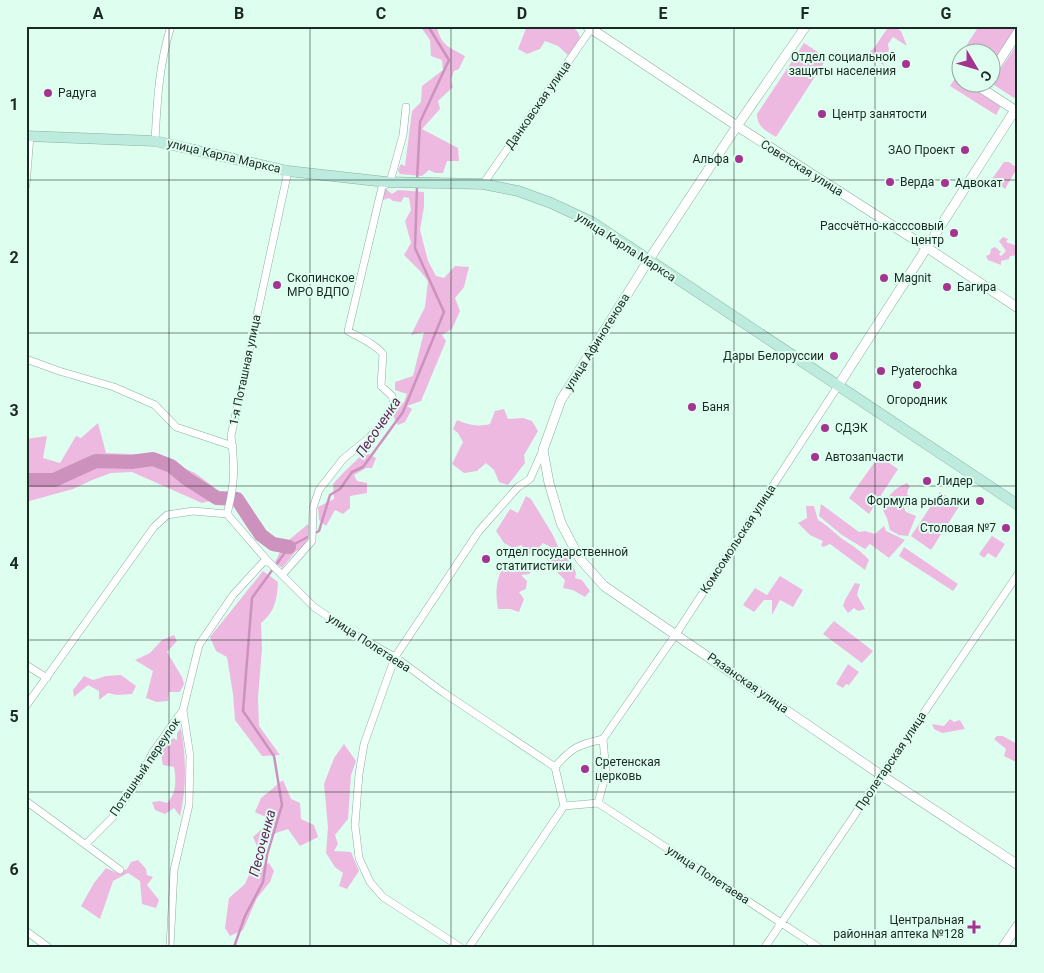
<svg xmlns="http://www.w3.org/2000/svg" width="1044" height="973" viewBox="0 0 1044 973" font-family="Roboto,sans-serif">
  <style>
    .green { fill: #edb9e0 }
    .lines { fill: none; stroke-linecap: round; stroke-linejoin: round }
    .stream { stroke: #cd91be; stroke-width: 2.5 }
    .river { stroke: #cd91be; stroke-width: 14 }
    .minor-casing { stroke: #8bb0a0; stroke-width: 8 }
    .tertiary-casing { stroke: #8bb0a0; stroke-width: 10 }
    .secondary-casing { stroke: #8bb0a0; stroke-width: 11 }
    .minor { stroke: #fff; stroke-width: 7 }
    .tertiary { stroke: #fff; stroke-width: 9 }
    .secondary { stroke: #bdecde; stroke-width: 10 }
    .grid { fill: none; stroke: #1a2923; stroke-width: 1; stroke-opacity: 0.55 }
    .poi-dot { fill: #a43490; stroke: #defef0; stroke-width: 2 }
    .labels { text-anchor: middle; stroke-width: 4; stroke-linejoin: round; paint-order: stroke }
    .poi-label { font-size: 12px; fill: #1a2923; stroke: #defef0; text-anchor: start }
    .street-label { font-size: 12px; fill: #1a2923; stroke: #defef0 }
    .water-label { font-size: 14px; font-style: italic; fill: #66205a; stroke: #defef0 }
    .neatline { fill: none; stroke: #1a2923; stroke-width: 2 }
    .grid-label { font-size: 16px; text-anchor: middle; font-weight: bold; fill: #1a2923 }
  </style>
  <rect width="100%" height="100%" fill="#defef0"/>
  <!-- green -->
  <path class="green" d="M 420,26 L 437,28 C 442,46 449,47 465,56 L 459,69 L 454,71 L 451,80 L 453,87 L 438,101 L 440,109 L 422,129 L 458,148 L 459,161 L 447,161 L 443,173 L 435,173 L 429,170 L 422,176 L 400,174 L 398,170 L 401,164 L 405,166 L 412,111 L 421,102 L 422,86 L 443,70 L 442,60 L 431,56 L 430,40 Z
    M 527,26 L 571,26 L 578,32 L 580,37 L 577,45 L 568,55 L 558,46 L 545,41 L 540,49 L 527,54 L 518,49 Z
    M 889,26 L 899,26 L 898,29 L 901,31 L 907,46 L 893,37 L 888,44 L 889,51 L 879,56 L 885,66 L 867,54 L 874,48 Z
    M 985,26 L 1018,26 L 992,67 L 992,52 L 962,52 L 977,29 Z
    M 804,43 L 827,58 L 776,137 C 766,131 757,127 757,114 Z
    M 1018,43 L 1018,92 L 1014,98 L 991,83 Z
    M 956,77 L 962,82 L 1001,106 L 996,115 L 950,86 Z
    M 1004,162 L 1009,162 L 1016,167 L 1016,170 L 1005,189 L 992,179 Z
    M 378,188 L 386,189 L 392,194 L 398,190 L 424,192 L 424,207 L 420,230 L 428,261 L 436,276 L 444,278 L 455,266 L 469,267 L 464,287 L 455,298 L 460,311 L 452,329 L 442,335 L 446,341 L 421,401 L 407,406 L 412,409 L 405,422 L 398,425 L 392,414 L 404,402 L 407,394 L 395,390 L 395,382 L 413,376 L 424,332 L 411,335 L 425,307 L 428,281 L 420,271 L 404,255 L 411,243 L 405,221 L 411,210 L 409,198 L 404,197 L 401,202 L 393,201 L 389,198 L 383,200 L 377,192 Z
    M 1003,237 L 1008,239 L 1006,242 L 1017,246 L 1018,255 L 1010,256 L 1009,259 L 1001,261 L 1001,265 L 988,260 L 986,256 L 990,254 L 991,249 L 995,247 L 1001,252 L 999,254 L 1001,256 L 1006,251 L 999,241 Z
    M 504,409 L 508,419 L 523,418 L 532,421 L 538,431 L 524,455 L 525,463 L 508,485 L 499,482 L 494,470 L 486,463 L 477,471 L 464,473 L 452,464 L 463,442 L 458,433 L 453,429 L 457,420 C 468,425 478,427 490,424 L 495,411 Z
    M 98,423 L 106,453 L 153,455 L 195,473 L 215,488 L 210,501 L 202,503 L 132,472 L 111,473 L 92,480 L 73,489 L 26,502 L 26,439 L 47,436 L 43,458 L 60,463 L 76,436 L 81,438 Z
    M 365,452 L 376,458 L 372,468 L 366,468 L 354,475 L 357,481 L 367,483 L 367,493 L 350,496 L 350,508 L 343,514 L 335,510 L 326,526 L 319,520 L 318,507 L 334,499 L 333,484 L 345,471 Z
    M 879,456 L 898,469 L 869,514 L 849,498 Z
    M 907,483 L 910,487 L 908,489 L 907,495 L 912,497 L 912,501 L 906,501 L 904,508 L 906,512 L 916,516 L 908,536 L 899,535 L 890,530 L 887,518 L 883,510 C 887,496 893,489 907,483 Z
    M 940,492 L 960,505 L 931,550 L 911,536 Z
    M 240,494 L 255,519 L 250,532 L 234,507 L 236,496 Z
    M 526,496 L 531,499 L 553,535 L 559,549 L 569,556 L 576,573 L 575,578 L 582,580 L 590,591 L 585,597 L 573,590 L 563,588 L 565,580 L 558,573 L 547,559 L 551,552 L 549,546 L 543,543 L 532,555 L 524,552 L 522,545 L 513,548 L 504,543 L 496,531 L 510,509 L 518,513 Z
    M 821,504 L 859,532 L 865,531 L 875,534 L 884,526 L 886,531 L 905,540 L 889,558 L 870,544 L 865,549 L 842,535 L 819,516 Z
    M 806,506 L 814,506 L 818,520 C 829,526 834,533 844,540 C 853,546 861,551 869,560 L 865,570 L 830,544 L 823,547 L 821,545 L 823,541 L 810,535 L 798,523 L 807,518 Z
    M 308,524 L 316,541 L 310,549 L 296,551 L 282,568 L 275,562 L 281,550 L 273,549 L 256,533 L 261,527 L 274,539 L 289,540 Z
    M 992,536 L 1005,544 L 996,558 L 988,553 L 984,558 L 979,554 Z
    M 904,547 L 958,584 L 953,591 L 899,556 Z
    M 531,562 L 536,566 L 529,574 L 521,575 L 527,581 L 526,589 L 519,592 L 524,599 L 519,612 L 510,609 L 498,609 C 495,592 496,580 504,565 L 511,568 L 515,565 Z
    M 263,571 L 278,582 C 277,599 275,612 261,623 L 262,649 L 258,697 L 259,726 L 280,755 L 262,756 L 235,720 L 233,694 L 227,657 L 216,651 L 210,637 Z
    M 780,576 L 803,590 L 793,607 L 780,600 L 772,615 L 772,600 L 764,600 L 754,612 L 743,605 L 755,588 L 767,595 Z
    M 855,583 L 860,584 L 857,595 L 865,609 L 858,611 L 854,608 L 848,613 L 843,606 L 845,600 Z
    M 834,621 L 873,651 L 862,663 L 823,634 Z
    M 174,635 L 177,641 L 167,652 L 182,677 L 184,684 L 180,692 L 169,692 L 168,701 L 157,702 L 146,698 L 153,671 L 135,660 L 150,653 L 162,640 Z
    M 848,664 L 859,672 L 849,685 L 846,684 L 843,688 L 836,684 Z
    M 121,675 L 136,686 L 132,694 L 117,695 L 108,693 L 99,700 L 99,691 L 88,685 L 74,697 L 73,690 L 84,676 L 93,680 L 106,676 Z
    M 950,719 L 954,722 L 960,720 L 965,729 L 942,733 L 934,729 L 932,724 L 944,726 Z
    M 181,728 C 186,758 187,786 180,816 L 174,808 L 165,814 L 155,810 L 152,802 L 160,801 L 167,803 C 177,793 176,779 174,767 L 163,765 C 160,753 163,746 173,738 L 177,740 L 177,733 Z
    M 997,736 L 1003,736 L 1015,743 L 1018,763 L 1004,756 L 1006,749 L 994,739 Z
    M 344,744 L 356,761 L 351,775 L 348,819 L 335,835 L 338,844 L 334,851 L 351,852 L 359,871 L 347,889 L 339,886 L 343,873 L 335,867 L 326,853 L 328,827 L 324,784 L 334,758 Z
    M 283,780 L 291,799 L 300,803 L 301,819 L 314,825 L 318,837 L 300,846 L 288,829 L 276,833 L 257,846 L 253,837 L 272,820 L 255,812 L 261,798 Z
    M 138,860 L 146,869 L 147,875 L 153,877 L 147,885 L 159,900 L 156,908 L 142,904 L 140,881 L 128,873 L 113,881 L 100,919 L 81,906 L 94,883 L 106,868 L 117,873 L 127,869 L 131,862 Z
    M 269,863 L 274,871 L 270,882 L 257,898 L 243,930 L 230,936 L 225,928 L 229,898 L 245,884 L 251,870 Z"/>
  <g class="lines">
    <!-- stream -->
    <path class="stream" d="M 417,180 L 420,122 L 449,60 L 428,26
      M 234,947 L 245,916 L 263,882 L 267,855 L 282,805 L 274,756 L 243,711 L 252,598 L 289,547 L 319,531 L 330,495 L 340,489 L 352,472 L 363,467 L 403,412 L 444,312 L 415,248 L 417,186"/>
    <!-- river -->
    <path class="river" d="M 26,480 L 54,480 L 96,461 L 131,462 L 153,459 L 171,466 L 187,479 L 217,498 L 237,499 L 261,535 L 273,544 L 289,547"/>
    <defs>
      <path id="minor" d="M 155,141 C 157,102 159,64 171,26
        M 483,184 L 593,26
        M 26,185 L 30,136
        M 26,359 L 59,371 L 114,387 L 155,405 L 176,427 L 233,446
        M 227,514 L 266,559 L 314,607 L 357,636 L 395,657 L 444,693 L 555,767
        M 282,575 L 312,541 L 313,508 L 319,490 L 343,459 L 369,438 L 385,420 L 394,403 L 392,396 L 381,386 L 383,354 C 374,343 360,338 348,331 L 382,187 L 390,182 L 403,135 L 406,107
        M 26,665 L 47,678
        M 26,706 L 154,527 L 167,515 L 193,511 L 227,514 C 235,484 235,466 231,436 L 288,171
        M 555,767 C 572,747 578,745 603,739 L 676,634 L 838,386
        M 26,801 L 120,870
        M 598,803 L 818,947
        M 598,803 L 606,773 L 603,739
        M 564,806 L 598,803
        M 86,844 L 112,818 L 138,781 L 153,752 L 183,710
        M 26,931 L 48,947
        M 170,947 L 174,870 L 189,805 L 190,756 L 183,710 L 199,645 L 233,595 L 266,559
        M 460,947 L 383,897 L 370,882 L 359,858 L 355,825 L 359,774 L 364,744 L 395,657 L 479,531 L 518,487 L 530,479 L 543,450
        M 469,947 L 564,806 L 555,767
        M 765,947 L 1018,574"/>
      <path id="tertiary" d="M 587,26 L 737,126 L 926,247 L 1018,308
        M 806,26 L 737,126 L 648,261 L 561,400 L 543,450 L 549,483 L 561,523 L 580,559 L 604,586 L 881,775 L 1018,865
        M 992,72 L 1018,32
        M 985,82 L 981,88 L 1018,112
        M 838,386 L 1015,110
        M 1003,947 L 1018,925"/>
      <path id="secondary" d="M 26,136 L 155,141 L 288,171 L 386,182 L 483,184 L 518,191 L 551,203 L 592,222 L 1018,505"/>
    </defs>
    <!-- minor casing -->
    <use href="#minor" class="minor-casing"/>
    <!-- tertiary casing -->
    <use href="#tertiary" class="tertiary-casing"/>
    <!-- secondary casing -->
    <use href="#secondary" class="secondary-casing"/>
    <!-- minor -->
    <use href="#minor" class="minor"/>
    <!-- tertiary -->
    <use href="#tertiary" class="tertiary"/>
    <!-- secondary -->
    <use href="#secondary" class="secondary"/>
  </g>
  <!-- grid -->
  <path class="grid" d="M 169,26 L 169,947M 310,26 L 310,947M 451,26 L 451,947M 593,26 L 593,947M 734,26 L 734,947M 875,26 L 875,947M 26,180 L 1018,180M 26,333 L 1018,333M 26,486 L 1018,486M 26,640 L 1018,640M 26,792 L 1018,792"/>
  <!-- markers -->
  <g class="poi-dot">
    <circle cx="906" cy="64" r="5"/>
    <circle cx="48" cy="93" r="5"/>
    <circle cx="822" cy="114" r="5"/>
    <circle cx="965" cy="150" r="5"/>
    <circle cx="739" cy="159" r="5"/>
    <circle cx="890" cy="182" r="5"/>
    <circle cx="945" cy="183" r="5"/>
    <circle cx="954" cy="233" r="5"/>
    <circle cx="884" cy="278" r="5"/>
    <circle cx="277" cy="285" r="5"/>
    <circle cx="947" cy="287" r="5"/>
    <circle cx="834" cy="356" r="5"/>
    <circle cx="881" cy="371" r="5"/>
    <circle cx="917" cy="385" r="5"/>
    <circle cx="692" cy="407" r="5"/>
    <circle cx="825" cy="428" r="5"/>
    <circle cx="815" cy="457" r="5"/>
    <circle cx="927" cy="481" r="5"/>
    <circle cx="980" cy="501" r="5"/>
    <circle cx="1006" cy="528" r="5"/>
    <circle cx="486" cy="559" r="5"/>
    <circle cx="585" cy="769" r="5"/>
    <path d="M971.5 919.5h5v5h5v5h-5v5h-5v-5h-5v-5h5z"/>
  </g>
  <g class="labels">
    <!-- poi labels -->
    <g class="poi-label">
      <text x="896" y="61" text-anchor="end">Отдел социальной<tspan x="896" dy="14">защиты населения</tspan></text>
      <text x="58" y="97">Радуга</text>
      <text x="832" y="118">Центр занятости</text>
      <text x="955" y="154" text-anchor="end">ЗАО Проект</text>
      <text x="729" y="163" text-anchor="end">Альфа</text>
      <text x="900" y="186">Верда</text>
      <text x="955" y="187">Адвокат</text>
      <text x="944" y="230" text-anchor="end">Рассчётно-касссовый<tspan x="944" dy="14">центр</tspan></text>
      <text x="287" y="282">Скопинское<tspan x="287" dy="14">МРО ВДПО</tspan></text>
      <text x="894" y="282">Magnit</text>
      <text x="957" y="291">Багира</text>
      <text x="824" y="360" text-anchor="end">Дары Белоруссии</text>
      <text x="891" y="375">Pyaterochka</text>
      <text x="917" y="404" text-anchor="middle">Огородник</text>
      <text x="702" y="411">Баня</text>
      <text x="835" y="432">СДЭК</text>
      <text x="825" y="461">Автозапчасти</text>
      <text x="937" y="485">Лидер</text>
      <text x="970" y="505" text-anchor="end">Формула рыбалки</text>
      <text x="996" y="532" text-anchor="end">Столовая №7</text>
      <text x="496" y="556">отдел государственной<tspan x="496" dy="14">статитистики</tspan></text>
      <text x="595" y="766">Сретенская<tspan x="595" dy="14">церковь</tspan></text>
      <text x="964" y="924" text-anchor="end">Центральная<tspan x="964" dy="14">районная аптека №128</tspan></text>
    </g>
    <!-- street labels -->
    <g class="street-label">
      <text transform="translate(538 105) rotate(-55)" y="4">Данковская улица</text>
      <text transform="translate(224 156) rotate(13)" y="4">улица Карла Маркса</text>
      <text transform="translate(802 168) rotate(32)" y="4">Советская улица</text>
      <text transform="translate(626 247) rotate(33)" y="4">улица Карла Маркса</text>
      <text transform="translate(597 342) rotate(-58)" y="4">улица Афиногенова</text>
      <text transform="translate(245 370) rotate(-78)" y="4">1-я Поташная улица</text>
      <text transform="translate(738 539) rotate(-57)" y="4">Комсомольская улица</text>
      <text transform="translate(369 643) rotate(33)" y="4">улица Полетаева</text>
      <text transform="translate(748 683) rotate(35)" y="4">Рязанская улица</text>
      <text transform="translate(891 761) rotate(-56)" y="4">Пролетарская улица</text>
      <text transform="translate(145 767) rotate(-56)" y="4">Поташный переулок</text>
      <text transform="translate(708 875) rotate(33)" y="4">улица Полетаева</text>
    </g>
    <!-- water labels -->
    <g class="water-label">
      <text transform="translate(378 427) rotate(-56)" y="5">Песоченка</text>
      <text transform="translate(262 843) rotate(-75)" y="5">Песоченка</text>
    </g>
  </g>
  <!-- border -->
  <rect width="1044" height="973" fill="none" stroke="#defef0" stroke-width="55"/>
  <!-- north arrow -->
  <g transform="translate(976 68) rotate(128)"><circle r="24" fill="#defef0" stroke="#90a99e"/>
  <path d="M0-4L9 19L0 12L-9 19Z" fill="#a43490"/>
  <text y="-8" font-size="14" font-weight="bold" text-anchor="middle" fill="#1a2923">С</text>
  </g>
  <rect x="28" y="28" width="988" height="918" class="neatline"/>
  <g class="grid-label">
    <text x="98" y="19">A</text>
    <text x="239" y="19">B</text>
    <text x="381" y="19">C</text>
    <text x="522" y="19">D</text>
    <text x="663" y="19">E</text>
    <text x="805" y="19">F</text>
    <text x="946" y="19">G</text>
    <text x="14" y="110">1</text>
    <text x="14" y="263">2</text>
    <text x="14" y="416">3</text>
    <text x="14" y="569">4</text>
    <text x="14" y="722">5</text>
    <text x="14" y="875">6</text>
  </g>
</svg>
